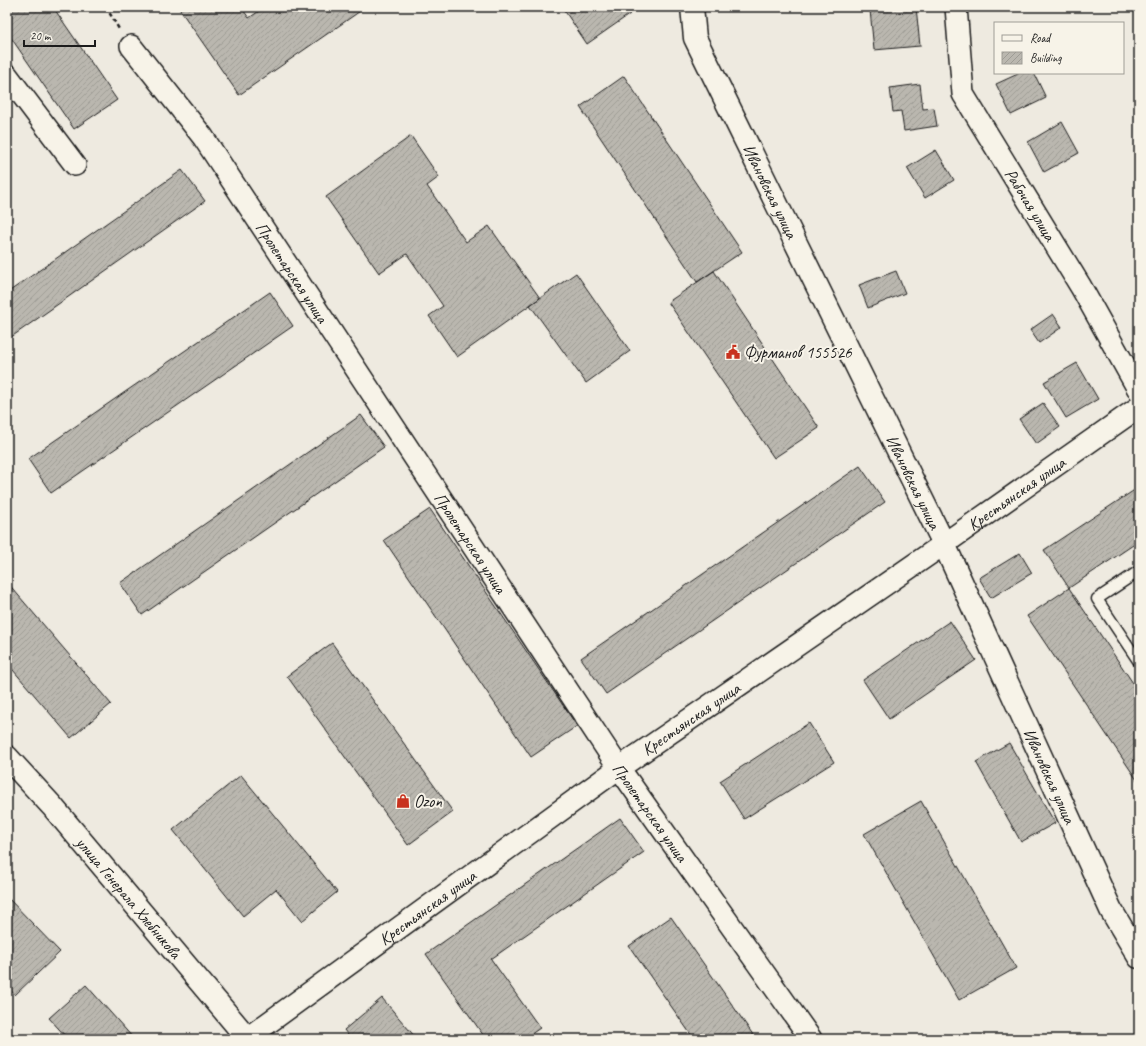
<svg xmlns="http://www.w3.org/2000/svg" width="1146" height="1046" viewBox="0 0 1146 1046" font-family="Caveat,sans-serif">
  <style>
    .building { fill: url(#building-hatch); stroke: #1c1c1c }
    .lines { fill: none; stroke-linecap: round; stroke-linejoin: round }
    .lane-casing { stroke: #1c1c1c; stroke-width: 13 }
    .street-casing { stroke: #1c1c1c; stroke-width: 24 }
    .secondary-casing { stroke: #1c1c1c; stroke-width: 25 }
    .path { stroke: #1c1c1c; stroke-width: 2.5; stroke-dasharray: 4 3; stroke-linecap: butt }
    .lane { stroke: #f7f3e8; stroke-width: 10 }
    .street { stroke: #f7f3e8; stroke-width: 21 }
    .secondary { stroke: #f7f3e8; stroke-width: 22 }
    .labels { text-anchor: middle; stroke-width: 4; stroke-linejoin: round; paint-order: stroke }
    .street-label { font-size: 17px; fill: #1c1c1c; stroke: #f7f3e8 }
    .poi-label { font-size: 17px; fill: #1c1c1c; stroke: #f7f3e8; text-anchor: start }
  </style>
  <defs>
    <pattern id="building-hatch" width="6" height="6" patternUnits="userSpaceOnUse"><rect width="6" height="6" fill="#bab7af"/><path d="M-1 1l2-2M0 6l6-6M5 7l2-2" fill="none" stroke="#9f9d96"/></pattern>
  </defs>
  <rect width="100%" height="100%" fill="#eeeae0"/>
  <filter id="ink" filterUnits="userSpaceOnUse"><feTurbulence type="fractalNoise" baseFrequency=".025" numOctaves="2"/><feDisplacementMap in="SourceGraphic" scale="8" xChannelSelector="R" yChannelSelector="G"/><feConvolveMatrix kernelMatrix="1 2 1 2 8 2 1 2 1" color-interpolation-filters="sRGB"/></filter>
  <g filter="url(#ink)">
    <!-- building -->
    <path class="building" d="M 7,7 L 53,7 L 117,100 L 74,129 L 7,32 Z
      M 178,7 L 241,7 L 249,18 L 265,7 L 366,7 L 239,95 Z
      M 562,7 L 625,7 L 630,14 L 587,44 Z
      M 900,7 L 916,7 L 920,46 L 874,50 L 870,10 Z
      M 1020,73 L 1034,73 L 1046,98 L 1011,115 L 996,84 Z
      M 624,76 L 742,252 L 697,282 L 580,107 Z
      M 920,84 L 923,109 L 934,108 L 937,126 L 904,131 L 901,111 L 893,112 L 890,88 Z
      M 1062,122 L 1079,153 L 1044,172 L 1028,142 Z
      M 411,136 L 439,177 L 427,186 L 466,242 L 489,226 L 540,298 L 457,357 L 429,316 L 443,306 L 407,254 L 379,273 L 326,197 Z
      M 936,150 L 954,180 L 925,198 L 907,168 Z
      M 182,170 L 205,201 L 7,340 L 7,293 Z
      M 714,271 L 819,428 L 774,458 L 668,302 Z
      M 896,271 L 905,293 L 868,308 L 859,285 Z
      M 576,273 L 630,351 L 586,383 L 530,305 Z
      M 270,292 L 293,326 L 51,493 L 28,459 Z
      M 1053,314 L 1062,327 L 1039,343 L 1030,330 Z
      M 1077,363 L 1098,399 L 1066,418 L 1044,382 Z
      M 1043,403 L 1060,427 L 1036,444 L 1019,419 Z
      M 361,415 L 384,447 L 142,615 L 120,583 Z
      M 860,466 L 885,502 L 606,694 L 581,658 Z
      M 1139,487 L 1139,541 L 1069,588 L 1044,550 Z
      M 430,509 L 577,726 L 531,757 L 384,540 Z
      M 1020,553 L 1032,573 L 991,598 L 979,578 Z
      M 7,582 L 111,704 L 71,738 L 7,663 Z
      M 1069,588 L 1139,692 L 1139,783 L 1027,616 Z
      M 950,621 L 976,660 L 889,719 L 863,680 Z
      M 332,643 L 453,812 L 408,845 L 287,676 Z
      M 809,723 L 834,762 L 744,819 L 720,781 Z
      M 1009,743 L 1055,823 L 1021,842 L 976,762 Z
      M 241,775 L 337,892 L 302,921 L 276,889 L 243,916 L 173,830 Z
      M 921,801 L 1016,968 L 959,1000 L 864,834 Z
      M 620,818 L 644,852 L 491,959 L 540,1028 L 524,1039 L 486,1039 L 426,954 Z
      M 7,897 L 60,952 L 15,995 L 7,986 Z
      M 671,917 L 756,1039 L 694,1039 L 629,946 Z
      M 86,985 L 134,1039 L 68,1039 L 49,1018 Z
      M 382,998 L 416,1038 L 416,1039 L 351,1039 L 344,1030 Z"/>
    <g class="lines">
      <defs>
        <path id="lane" d="M 1139,571 L 1097,599 L 1139,662"/>
        <g id="street">
          <path id="s1" d="M 956,7 L 963,94 L 1081,287 L 1139,391"/>
          <path id="s2" d="M 131,46 L 203,137 L 619,768 L 811,1039"/>
          <path d="M 7,75 L 75,165"/>
          <path id="s3" d="M 246,1039 L 619,768 L 944,544 L 1139,407"/>
        </g>
        <g id="secondary">
          <path id="s4" d="M 692,7 L 695,38 L 944,544 L 1111,910 L 1139,957"/>
          <path id="s5" d="M 7,757 L 52,806 L 248,1039"/>
        </g>
      </defs>
      <!-- lane casing -->
      <use href="#lane" class="lane-casing"/>
      <!-- street casing -->
      <use href="#street" class="street-casing"/>
      <!-- secondary casing -->
      <use href="#secondary" class="secondary-casing"/>
      <!-- path -->
      <path class="path" d="M 106,7 L 119,29"/>
      <!-- lane -->
      <use href="#lane" class="lane"/>
      <!-- street -->
      <use href="#street" class="street"/>
      <!-- secondary -->
      <use href="#secondary" class="secondary"/>
    </g>
  </g>
  <!-- icons -->
  <defs>
    <symbol id="civic-bare" viewBox="-9 -9 18 18"><path d="M-.6-6.5H3V-4.5H.6V-3L4-1V1h2V6H-6V1h2V-1L-.6-3ZM-1.2 2.5V6h2.4V2.5Z" fill="#c8321e" stroke="#f7f3e8" stroke-width="2.5" paint-order="stroke"/></symbol>
    <symbol id="shop-bare" viewBox="-9 -9 18 18"><path d="M-5-2.5h2.3a2.7 3.5 0 0 1 5.4 0H5L5.5 6h-11ZM-1.5-2.5h3a1.5 2.3 0 0 0-3 0Z" fill="#c8321e" stroke="#f7f3e8" stroke-width="2.5" paint-order="stroke"/></symbol>
  </defs>
  <g fill-rule="evenodd">
    <use href="#civic-bare" x="723" y="342" width="20" height="20"/>
    <use href="#shop-bare" x="393" y="791" width="20" height="20"/>
  </g>
  <g class="labels">
    <!-- street labels -->
    <g class="street-label">
      <text dy="6" stroke="none"><textPath href="#s4" startOffset="202">Ивановская улица</textPath></text>
      <text dy="6" stroke="none"><textPath href="#s1" startOffset="217">Рабочая улица</textPath></text>
      <text dy="6" stroke="none"><textPath href="#s2" startOffset="278">Пролетарская улица</textPath></text>
      <text dy="6" stroke="none"><textPath href="#s4" startOffset="526">Ивановская улица</textPath></text>
      <text dy="6" stroke="none"><textPath href="#s3" startOffset="944">Крестьянская улица</textPath></text>
      <text dy="6" stroke="none"><textPath href="#s2" startOffset="602">Пролетарская улица</textPath></text>
      <text dy="6" stroke="none"><textPath href="#s3" startOffset="548">Крестьянская улица</textPath></text>
      <text dy="6" stroke="none"><textPath href="#s4" startOffset="850">Ивановская улица</textPath></text>
      <text dy="6" stroke="none"><textPath href="#s2" startOffset="926">Пролетарская улица</textPath></text>
      <text dy="6" stroke="none"><textPath href="#s5" startOffset="186">улица Генерала Хлебникова</textPath></text>
      <text dy="6" stroke="none"><textPath href="#s3" startOffset="224">Крестьянская улица</textPath></text>
    </g>
    <!-- poi labels -->
    <g class="poi-label">
      <text x="744" y="358">Фурманов 155526</text>
      <text x="414" y="807">Ozon</text>
    </g>
  </g>
  <!-- margin -->
  <rect width="1146" height="1046" fill="none" stroke="#f7f3e8" stroke-width="24"/>
  <rect x="12" y="12" width="1122" height="1022" fill="none" stroke="#1c1c1c" stroke-width="1.5" filter="url(#ink)"/>
  <!-- legend -->
  <rect x="994" y="22" width="130" height="52" fill="#f7f3e8" stroke="#9f9d96"/>
  <rect x="1002" y="35" width="20" height="6" fill="#f7f3e8" stroke="#9f9d96"/>
  <text x="1030" y="42" font-size="12" fill="#1c1c1c">Road</text>
  <rect x="1002" y="52" width="20" height="12" fill="url(#building-hatch)" stroke="#9f9d96"/>
  <text x="1030" y="62" font-size="12" fill="#1c1c1c">Building</text>
  <!-- scale -->
  <path d="M24 40v6h71v-6" fill="none" stroke="#1c1c1c" stroke-width="2"/>
  <text x="30" y="40" font-size="12" fill="#1c1c1c" stroke="#f7f3e8" stroke-width="3" paint-order="stroke">20 m</text>
</svg>
